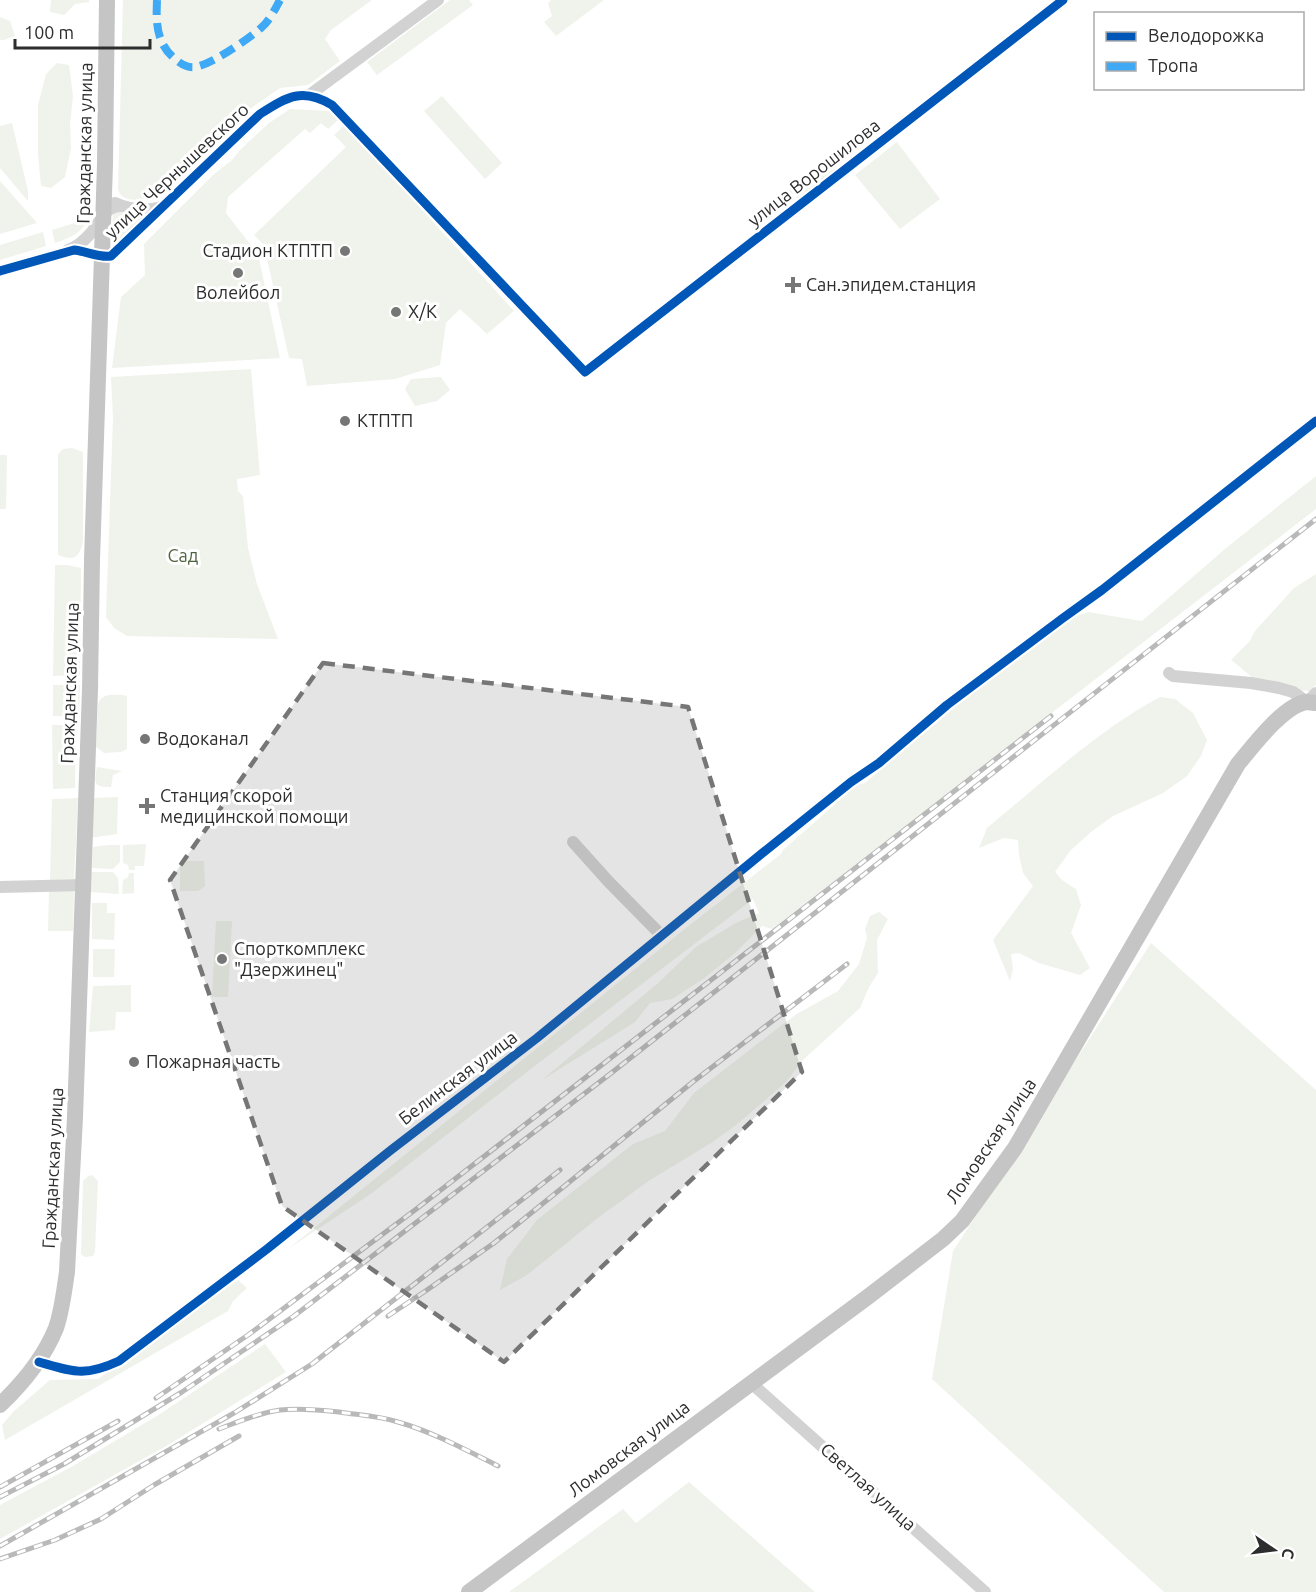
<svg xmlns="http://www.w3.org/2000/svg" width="1316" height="1592" viewBox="0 0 1316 1592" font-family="Ubuntu,sans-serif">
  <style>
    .green { fill: #f0f3eb }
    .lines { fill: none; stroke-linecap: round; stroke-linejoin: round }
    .minor { stroke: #d2d2d2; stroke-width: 12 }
    .major { stroke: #c5c5c5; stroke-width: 16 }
    .rail-casing { stroke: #b9b9b9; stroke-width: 5 }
    .rail { stroke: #fff; stroke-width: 3; stroke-dasharray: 9; stroke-linecap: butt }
    .quiet { stroke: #3fa9f5; stroke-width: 8; stroke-dasharray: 15 8; stroke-linecap: butt }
    .cycleway-casing { stroke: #fff; stroke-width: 13 }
    .cycleway { stroke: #0057b8; stroke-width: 9 }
    .marked { fill: #767676; fill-opacity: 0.2; stroke: #767676; stroke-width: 4.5; stroke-dasharray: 12 8; stroke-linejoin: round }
    .poi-dot { fill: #767676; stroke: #fff; stroke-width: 2 }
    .labels { text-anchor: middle; stroke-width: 6; stroke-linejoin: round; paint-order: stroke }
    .street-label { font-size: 18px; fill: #2d2d2d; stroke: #fff }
    .poi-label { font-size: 18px; fill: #2d2d2d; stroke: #fff; text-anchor: start }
    .park-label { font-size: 18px; fill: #50633f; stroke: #fff }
  </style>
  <rect width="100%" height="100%" fill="#fff"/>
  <!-- green -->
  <path class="green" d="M 51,0 L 89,0 L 89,2 L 75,4 L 64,15 L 50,12 Z
    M 123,0 L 372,0 L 331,30 L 325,39 L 340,61 L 308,85 L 280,88 L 244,113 L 174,174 C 169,181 164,188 157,192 C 146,200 124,205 118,190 Z
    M 450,0 L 469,0 L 473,5 L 377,75 L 367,62 Z
    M 551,0 L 604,0 L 556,36 L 544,22 L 552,16 L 548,3 Z
    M 0,17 L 10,21 L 15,36 L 4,40 L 0,40 Z
    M 57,63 L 69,65 L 73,96 L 70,124 L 71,148 L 65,177 L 51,188 L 41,186 L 38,154 L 38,105 L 46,74 Z
    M 442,96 L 502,163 L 485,179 L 424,111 Z
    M 290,109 L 330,111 L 339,119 L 328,129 L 321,123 L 310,133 L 305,129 L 228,197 L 226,213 L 250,244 L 257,249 L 280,358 L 112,368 L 121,297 L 145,275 L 144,244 L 213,175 L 232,160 L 241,149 L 269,123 Z
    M 12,123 L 28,191 L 28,201 L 0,168 L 0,126 Z
    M 345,125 L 514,311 L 487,334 L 460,309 L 446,323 L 440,365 L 395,379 L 307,386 L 302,359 L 289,358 L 264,245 L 254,235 L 346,147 L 334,135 Z
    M 897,142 L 940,199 L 900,229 L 855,175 Z
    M 829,160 L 834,165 L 835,172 L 798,199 L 793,193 L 787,197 L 784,194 Z
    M 0,181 L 37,223 L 0,234 Z
    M 113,210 L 130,215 L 148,215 L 112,246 Z
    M 88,219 C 81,234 69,238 55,243 L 52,230 Z
    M 43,232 L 46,246 L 0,260 L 0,245 Z
    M 251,369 L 260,475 L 237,479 L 238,491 L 243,496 L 248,548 L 257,584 L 278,639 L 127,636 L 114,628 L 106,617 L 113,418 L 111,377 Z
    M 441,377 L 450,390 L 437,401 L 415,406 L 405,389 L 411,379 Z
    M 72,448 L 83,452 L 83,542 C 79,558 74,561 58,555 L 58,456 L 59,453 L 63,449 Z
    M 0,455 L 7,455 L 6,509 L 0,509 Z
    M 1316,476 L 1316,509 L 772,929 L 762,926 L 735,953 L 703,979 L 672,999 L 650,1003 L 635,1022 L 542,1080 L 657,984 L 696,947 L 736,923 L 759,913 L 753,899 L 536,1065 L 372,1193 L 288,1249 L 686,928 L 781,854 L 783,850 L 857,785 L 865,783 L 990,678 L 1067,619 L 1088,612 L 1142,621 L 1225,549 Z
    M 55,565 L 67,565 L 81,568 L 80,675 L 53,676 Z
    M 1316,574 L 1316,685 L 1310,691 C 1295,690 1271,687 1257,681 C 1252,678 1237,664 1231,660 L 1249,642 L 1255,631 L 1294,588 Z
    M 53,685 L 80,685 L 79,716 L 53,716 Z
    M 123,695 L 127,696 L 127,749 L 121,752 L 104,753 L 96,747 L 98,704 C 102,693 112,695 123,695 Z
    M 1160,697 L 1175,699 L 1193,713 L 1207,740 L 1201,756 L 1187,776 L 1163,793 L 1113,816 L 1091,832 L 1071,850 L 1055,872 L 1062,880 L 1076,889 L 1081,905 L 1071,933 L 1090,968 L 1080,975 L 1039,963 L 1019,953 L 1011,954 L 1013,969 L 1010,981 L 993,940 L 1033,886 L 1023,873 L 1019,855 L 1018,840 L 1004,838 L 979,848 L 987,828 C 1042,783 1098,730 1160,697 Z
    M 52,725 L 76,725 L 75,788 L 53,789 Z
    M 97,767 L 122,771 L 113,775 L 111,787 C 93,787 94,783 97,767 Z
    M 118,797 L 117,834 L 90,838 L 92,798 Z
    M 78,798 L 74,879 L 50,880 L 52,799 Z
    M 146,844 L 144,866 L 135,866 L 135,870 L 129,870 L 128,865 L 123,863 L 123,845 Z
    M 108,845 L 120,845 L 120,862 L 113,869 L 92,868 L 93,847 Z
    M 180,861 L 204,861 L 205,886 L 198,891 L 180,891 Z
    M 91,872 L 113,872 L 118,878 L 119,894 L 90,892 Z
    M 129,873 L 134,873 L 134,893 L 122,894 L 123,880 L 128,877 Z
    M 74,890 L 73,931 L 48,931 L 49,891 Z
    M 92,903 L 107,903 L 107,913 L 115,913 L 114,940 L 92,939 Z
    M 879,912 L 888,919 L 877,940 L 878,973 L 869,987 L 860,1008 L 803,1060 L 786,1082 L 736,1125 L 711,1143 L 650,1180 L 599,1217 L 527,1275 L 500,1290 L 507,1259 L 537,1220 L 633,1144 L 665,1131 L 694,1093 L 769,1035 L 795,1015 L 838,991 L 859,964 L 867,938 L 865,929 L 870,916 Z
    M 216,921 L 232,921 L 228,997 L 212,997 Z
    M 1151,943 L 1316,1090 L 1316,1592 L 1164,1592 L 932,1379 L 953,1251 Z
    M 93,949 L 115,949 L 114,977 L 93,977 Z
    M 131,985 L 131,1012 L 116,1012 L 115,1030 L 89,1032 L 93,986 Z
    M 92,1175 L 98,1181 L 95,1251 L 93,1256 L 85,1257 L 81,1254 L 83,1181 L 88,1176 Z
    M 238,1280 L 247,1288 L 233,1301 L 228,1311 L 5,1440 L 2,1425 L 14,1411 L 50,1380 L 98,1379 Z
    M 265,1344 L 286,1372 L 168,1445 L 0,1539 L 0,1505 L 73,1466 L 160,1414 Z
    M 689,1482 L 815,1592 L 509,1592 L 623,1509 L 636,1523 Z"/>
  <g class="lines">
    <!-- minor -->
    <path class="minor" d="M 308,96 L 438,0
      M 115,203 C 130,210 145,212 162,207
      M 68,250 C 77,247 84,241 91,233 C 100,222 105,205 122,206
      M 0,271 L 74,250 C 86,251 99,258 111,256 L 260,114 C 287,97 302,87 332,105 L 585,372 L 1063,0
      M 1169,673 L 1173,676 L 1251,683 L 1279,688 L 1293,692 L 1307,702 L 1316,693
      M 573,842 L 608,881 L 662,936
      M 0,887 L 83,885
      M 39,1362 C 74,1372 84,1377 119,1361 L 267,1249 L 391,1150 L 537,1038 L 760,855 L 851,782 L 879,763 L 947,705 L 1063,618 L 1102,590 L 1316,421
      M 750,1382 L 985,1592"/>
    <!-- major -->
    <path class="major" d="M 0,1405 C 23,1383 44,1358 56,1328 C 62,1311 64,1291 67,1272 L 75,1117 L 90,690 L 92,560 L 105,164 L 107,0
      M 469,1592 L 869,1296 L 943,1239 L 962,1221 L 1015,1148 L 1238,764 C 1253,746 1283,706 1306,702 C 1308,702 1314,703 1316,703"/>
    <defs>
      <path id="rail" d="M 388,1316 L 427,1290 L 494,1243 L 694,1081 L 847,964
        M 156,1398 L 248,1335 L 415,1210 L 1051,716
        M 219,1429 C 238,1422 258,1413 280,1410 C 298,1408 321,1410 339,1412 C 358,1415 379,1416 398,1422 C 433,1432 466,1450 498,1466
        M 0,1487 L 118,1421
        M 0,1497 L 64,1464 L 182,1392 L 294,1316 L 610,1074 L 1316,519
        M 0,1546 L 234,1413 L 312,1364 L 560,1170
        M 0,1559 L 55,1540 L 101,1519 L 154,1485 L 239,1436"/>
    </defs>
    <!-- rail casing -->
    <use href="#rail" class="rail-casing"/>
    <!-- rail -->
    <use href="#rail" class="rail"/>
    <!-- quiet -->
    <path class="quiet" d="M 157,0 C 156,23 156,43 175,59 C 181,64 187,68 195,67 C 211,65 250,38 262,27 C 270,20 275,9 280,0"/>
    <defs>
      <path id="cycleway" d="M 0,271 L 74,250 C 86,251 99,258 111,256 L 260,114 C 287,97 302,87 332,105 L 585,372 L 1063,0
        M 39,1362 C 74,1372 84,1377 119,1361 L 267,1249 L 391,1150 L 537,1038 L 760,855 L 851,782 L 879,763 L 947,705 L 1063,618 L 1102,590 L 1316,421"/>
    </defs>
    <!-- cycleway casing -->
    <use href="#cycleway" class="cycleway-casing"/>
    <!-- cycleway -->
    <use href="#cycleway" class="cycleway"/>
  </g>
  <!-- marked area -->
  <path class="marked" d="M 323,663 L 688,707 L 802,1072 L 504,1362 L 282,1206 L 170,880 Z"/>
  <!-- markers -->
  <g class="poi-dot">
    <circle cx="345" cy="251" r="6"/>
    <circle cx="238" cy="273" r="6"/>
    <path d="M790 276h6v6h6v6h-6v6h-6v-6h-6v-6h6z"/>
    <circle cx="396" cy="312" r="6"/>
    <circle cx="345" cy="421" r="6"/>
    <circle cx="145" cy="739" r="6"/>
    <path d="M144 797h6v6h6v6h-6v6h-6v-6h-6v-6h6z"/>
    <circle cx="222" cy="959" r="6"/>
    <circle cx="134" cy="1062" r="6"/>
  </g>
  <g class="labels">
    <!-- street labels -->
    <g class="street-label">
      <text transform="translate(85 143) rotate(-89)" y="6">Гражданская улица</text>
      <text transform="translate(177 171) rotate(-43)" y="6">улица Чернышевского</text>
      <text transform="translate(814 173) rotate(-38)" y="6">улица Ворошилова</text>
      <text transform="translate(70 683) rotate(-88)" y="6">Гражданская улица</text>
      <text transform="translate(458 1078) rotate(-37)" y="6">Белинская улица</text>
      <text transform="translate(991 1141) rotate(-56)" y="6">Ломовская улица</text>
      <text transform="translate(53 1168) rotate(-87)" y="6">Гражданская улица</text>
      <text transform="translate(629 1449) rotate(-37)" y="6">Ломовская улица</text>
      <text transform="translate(868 1487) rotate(42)" y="6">Светлая улица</text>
    </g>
    <!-- poi labels -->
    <g class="poi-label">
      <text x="333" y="257" text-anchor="end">Стадион КТПТП</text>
      <text x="806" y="291">Сан.эпидем.станция</text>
      <text x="238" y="299" text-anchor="middle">Волейбол</text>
      <text x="408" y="318">Х/К</text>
      <text x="357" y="427">КТПТП</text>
      <text x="157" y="745">Водоканал</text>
      <text x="160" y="802">Станция скорой<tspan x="160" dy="21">медицинской помощи</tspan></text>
      <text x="234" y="955">Спорткомплекс<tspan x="234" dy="21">"Дзержинец"</tspan></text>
      <text x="146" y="1068">Пожарная часть</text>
    </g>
    <!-- park labels -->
    <g class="park-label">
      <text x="183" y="562">Сад</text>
    </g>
  </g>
  <!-- legend -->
  <rect x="1094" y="12" width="210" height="78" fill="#ffffff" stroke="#ababab" stroke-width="1.5"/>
  <rect x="1106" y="32" width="30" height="9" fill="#0057b8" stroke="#ababab" stroke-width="1.5"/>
  <text x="1148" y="42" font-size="18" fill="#2d2d2d">Велодорожка</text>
  <rect x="1106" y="62" width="30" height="9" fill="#3fa9f5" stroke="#ababab" stroke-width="1.5"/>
  <text x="1148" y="72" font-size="18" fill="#2d2d2d">Тропа</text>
  <!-- north arrow -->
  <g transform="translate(1274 1550) rotate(104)" stroke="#ffffff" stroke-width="4.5" paint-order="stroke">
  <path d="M0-4.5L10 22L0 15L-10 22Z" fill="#2d2d2d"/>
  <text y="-9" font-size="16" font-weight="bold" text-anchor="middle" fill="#2d2d2d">С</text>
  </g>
  <!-- scale -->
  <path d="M15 39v9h135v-9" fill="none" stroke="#2d2d2d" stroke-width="3"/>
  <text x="24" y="39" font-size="18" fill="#2d2d2d" stroke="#ffffff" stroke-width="4.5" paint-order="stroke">100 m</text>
</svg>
